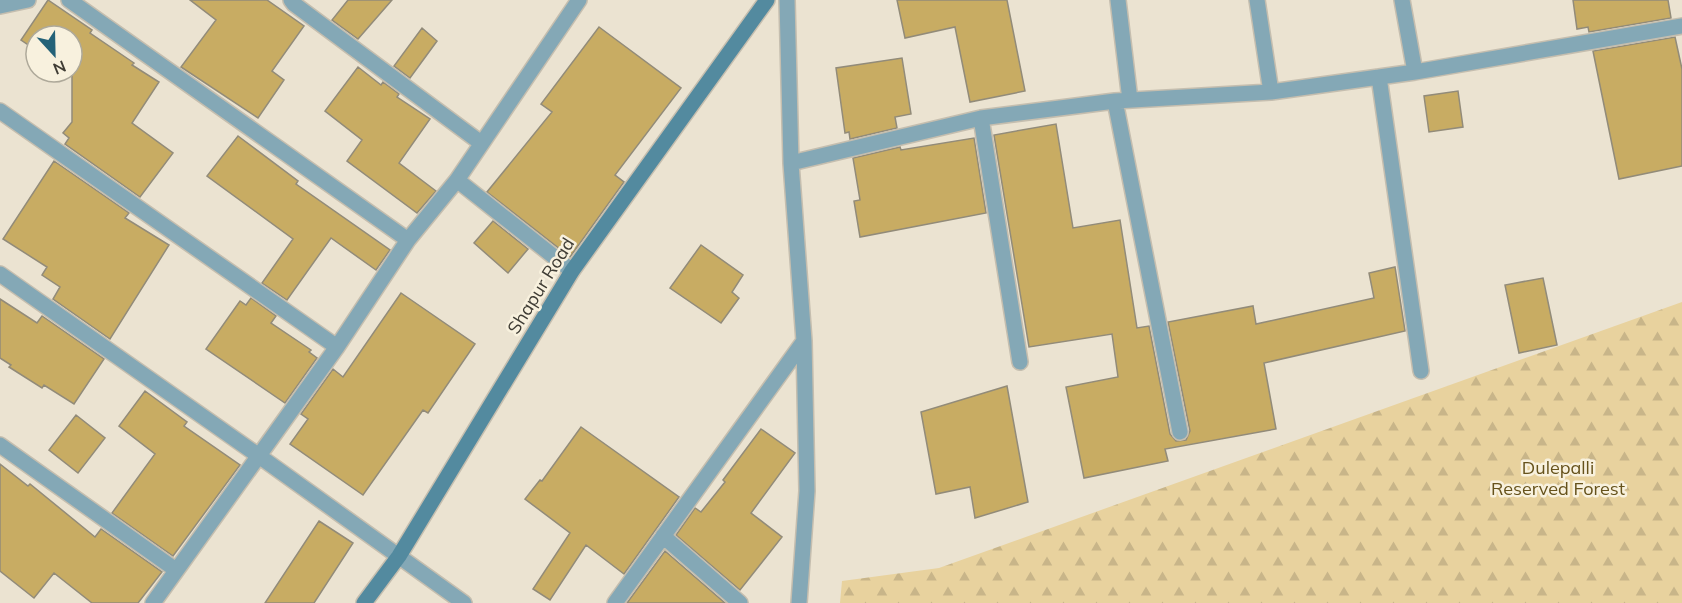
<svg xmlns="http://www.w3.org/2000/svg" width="1682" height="603" viewBox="0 0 1682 603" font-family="Mulish,sans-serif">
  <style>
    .forest { fill: url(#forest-firs) }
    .building { fill: #c8ac63; stroke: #928b79; stroke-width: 1.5 }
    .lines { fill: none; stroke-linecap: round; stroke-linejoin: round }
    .street-casing { stroke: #c5beaf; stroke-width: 18 }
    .secondary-casing { stroke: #c5beaf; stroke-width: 18 }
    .street { stroke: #84a8b6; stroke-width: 15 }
    .secondary { stroke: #538a9f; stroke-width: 15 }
    .labels { text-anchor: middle; stroke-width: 5; stroke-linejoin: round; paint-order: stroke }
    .street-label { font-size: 18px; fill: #403d35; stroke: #f8f1de }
    .park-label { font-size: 18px; fill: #66521b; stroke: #f8f1de }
  </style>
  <defs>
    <pattern id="forest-firs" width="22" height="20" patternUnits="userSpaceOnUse" patternTransform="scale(1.5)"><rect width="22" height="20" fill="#e8d29e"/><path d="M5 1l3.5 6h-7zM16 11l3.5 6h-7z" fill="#c8b589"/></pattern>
  </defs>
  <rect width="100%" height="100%" fill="#ebe3d1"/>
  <!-- forest -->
  <path class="forest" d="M 1682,302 L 1682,603 L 840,603 L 842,581 L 939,568 Z"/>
  <!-- building -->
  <path class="building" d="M 48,0 L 92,30 L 90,33 L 134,63 L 132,65 L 159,82 L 132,123 L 173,153 L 140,197 L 65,144 L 69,138 L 63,133 L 72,122 L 72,74 L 69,72 L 72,72 L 72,36 L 36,36 L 36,50 L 21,40 Z
    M 190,0 L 267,0 L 304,26 L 272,71 L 284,80 L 258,118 L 181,67 L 216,20 Z
    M 348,0 L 392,0 L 358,39 L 332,20 Z
    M 897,0 L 1007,0 L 1025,91 L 970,102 L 955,27 L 905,38 Z
    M 1573,0 L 1668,0 L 1671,18 L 1589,32 L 1588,27 L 1577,29 Z
    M 599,27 L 681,88 L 615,175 L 624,182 L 570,257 L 487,192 L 552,112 L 541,104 Z
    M 422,28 L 437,41 L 410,78 L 394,66 Z
    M 1675,37 L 1682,69 L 1682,166 L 1619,179 L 1593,51 Z
    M 902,58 L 911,114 L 895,117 L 897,128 L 850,139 L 849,132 L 845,133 L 836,68 Z
    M 358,67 L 381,85 L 383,82 L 399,94 L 397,97 L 430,119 L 399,163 L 436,191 L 417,213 L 347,161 L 362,140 L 325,111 Z
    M 1458,91 L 1463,127 L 1429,132 L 1424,96 Z
    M 1056,124 L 1073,228 L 1120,220 L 1137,328 L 1149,326 L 1170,434 L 1176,441 L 1186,440 L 1190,431 L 1168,322 L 1253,306 L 1256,324 L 1374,298 L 1369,273 L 1395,267 L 1405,331 L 1264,363 L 1276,429 L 1165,449 L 1168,461 L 1084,478 L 1066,387 L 1118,377 L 1112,334 L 1029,347 L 994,135 Z
    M 238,136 L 298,181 L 296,184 L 390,250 L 376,270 L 331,238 L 287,300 L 262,283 L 293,239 L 207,176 Z
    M 974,138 L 986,213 L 860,237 L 854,201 L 860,200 L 853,158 L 900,147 L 901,150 Z
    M 54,161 L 129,213 L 125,218 L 169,245 L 110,339 L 53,299 L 60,287 L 42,275 L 47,267 L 3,239 Z
    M 493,221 L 528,249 L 508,273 L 474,243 Z
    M 701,245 L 743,275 L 732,292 L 739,298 L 721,323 L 670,288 Z
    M 1543,278 L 1557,345 L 1519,353 L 1505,285 Z
    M 401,293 L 475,344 L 428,413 L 423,410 L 363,495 L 290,444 L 308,419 L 301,414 L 333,369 L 343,377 Z
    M 251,298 L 276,316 L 271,323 L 311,350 L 309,352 L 317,358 L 285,403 L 206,349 L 240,301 L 246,305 Z
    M 0,299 L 37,323 L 42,316 L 104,359 L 74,404 L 44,385 L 42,388 L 9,367 L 11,365 L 0,358 Z
    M 1007,386 L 1028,502 L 975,518 L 970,487 L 936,494 L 921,412 Z
    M 145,391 L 187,422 L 184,426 L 240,465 L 173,556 L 112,513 L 155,454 L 119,426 Z
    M 76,415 L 105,438 L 78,473 L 49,450 Z
    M 581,427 L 679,497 L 624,574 L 586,545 L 550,600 L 533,589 L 570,533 L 525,499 L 540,480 L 542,481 Z
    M 761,429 L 795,453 L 751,513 L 782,537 L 740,590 L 676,535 L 695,508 L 701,512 L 725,482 L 723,480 Z
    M 0,464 L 28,486 L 30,484 L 95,537 L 101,529 L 162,572 L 138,603 L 92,603 L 54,573 L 34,598 L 0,571 Z
    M 319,521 L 353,543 L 314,603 L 265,603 Z
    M 665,551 L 725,603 L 627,603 Z"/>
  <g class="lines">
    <defs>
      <path id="street" d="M 69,0 L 408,240
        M 291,0 L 294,4 L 481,143
        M 787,0 L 791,163 L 804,341 L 807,491 L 799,603
        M 1118,0 L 1130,100
        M 1257,0 L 1271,92
        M 1402,0 L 1415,72
        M 0,6 L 28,0
        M 1379,77 L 1421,371
        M 1115,101 L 1180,432
        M 0,111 L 337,347
        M 981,118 L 1020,362
        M 791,163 L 981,118 L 1115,101 L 1271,92 L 1415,72 L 1682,26
        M 457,180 L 572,271
        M 0,274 L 259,456 L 464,603
        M 0,445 L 176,570
        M 663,536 L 740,603
        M 153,603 L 337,347 L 408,240 L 457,180 L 579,0
        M 615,603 L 804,341"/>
      <path id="secondary" d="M 364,603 L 399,556 L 572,271 L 767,0"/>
    </defs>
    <!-- street casing -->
    <use href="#street" class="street-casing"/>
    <!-- secondary casing -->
    <use href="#secondary" class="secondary-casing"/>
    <!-- street -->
    <use href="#street" class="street"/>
    <!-- secondary -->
    <use href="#secondary" class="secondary"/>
  </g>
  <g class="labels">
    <!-- street labels -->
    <g class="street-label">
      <text transform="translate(541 286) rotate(-58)" y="6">Shapur Road</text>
    </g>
    <!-- park labels -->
    <g class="park-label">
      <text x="1558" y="474">Dulepalli<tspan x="1558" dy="21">Reserved Forest</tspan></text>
    </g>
  </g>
  <!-- north arrow -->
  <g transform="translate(54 54) rotate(158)"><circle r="28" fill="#f8f1de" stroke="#aea99a" stroke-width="1.5"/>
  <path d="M0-4.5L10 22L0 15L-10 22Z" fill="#246278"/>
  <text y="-9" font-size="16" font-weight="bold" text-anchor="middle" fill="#403d35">N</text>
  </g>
</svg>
